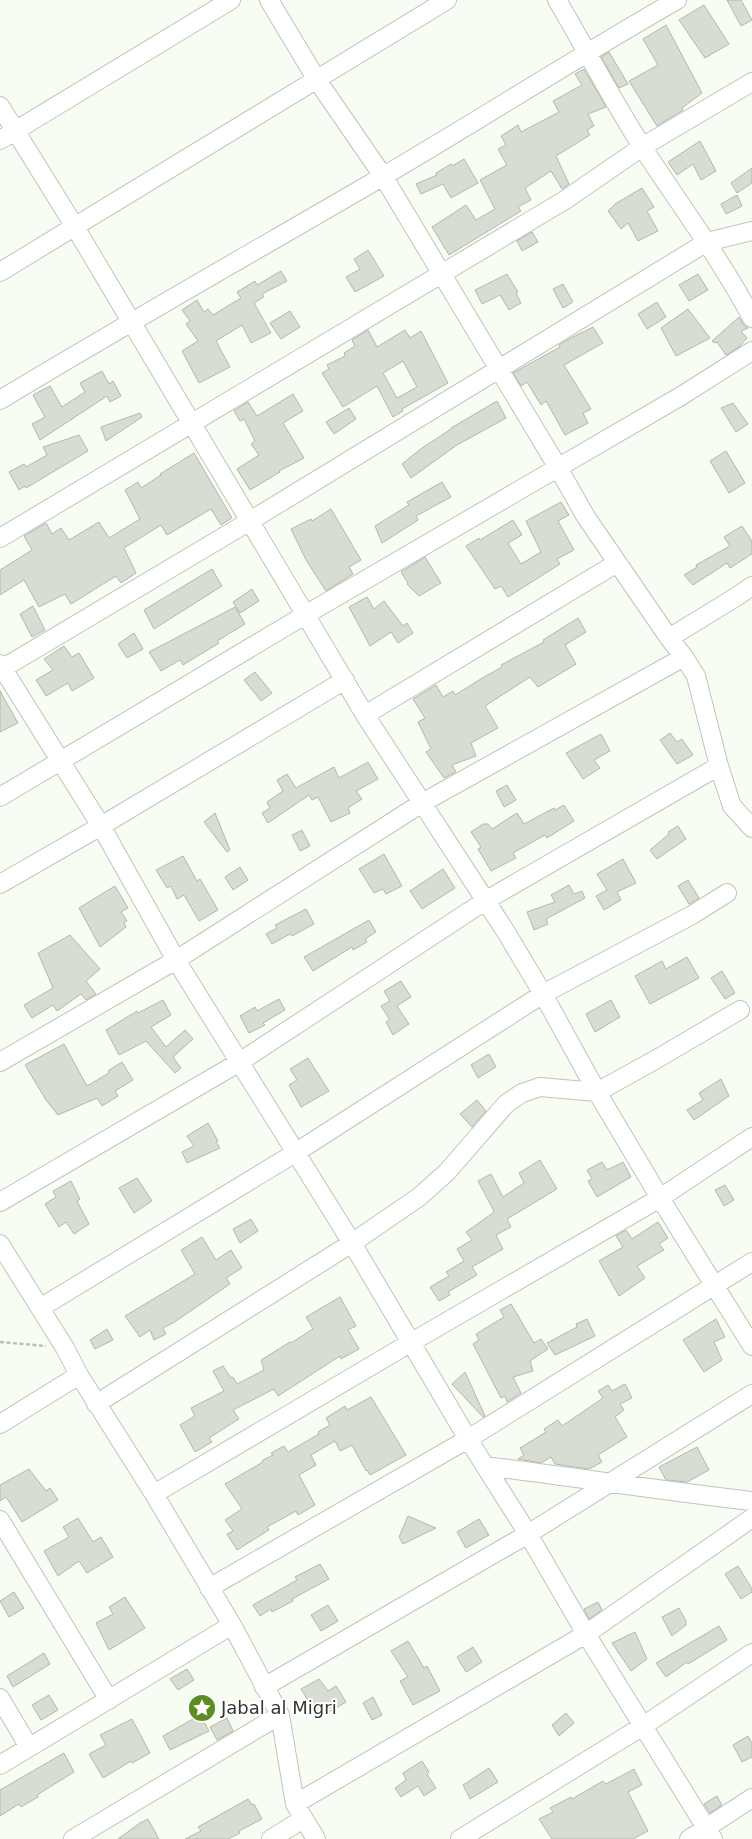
<svg xmlns="http://www.w3.org/2000/svg" width="752" height="1839" viewBox="0 0 752 1839" font-family="'DejaVu Sans',sans-serif">
  <style>
    .building { fill: #d8ddd3; stroke: #b3b8af; fill-rule: evenodd }
    .lines { fill: none; stroke-linecap: round; stroke-linejoin: round }
    .minor-casing { stroke: #bfc5bb; stroke-width: 20 }
    .path { stroke: #babfb7; stroke-width: 2.5; stroke-dasharray: 4 2.5; stroke-linecap: butt }
    .minor { stroke: #fff; stroke-width: 18 }
    .labels { text-anchor: middle; stroke-width: 4; stroke-linejoin: round; paint-order: stroke }
    .poi-label { font-size: 18px; fill: #333632; stroke: #fff; text-anchor: start }
  </style>
  <rect width="100%" height="100%" fill="#f7fdf3"/>
  <!-- building -->
  <path class="building" d="M 727,0 L 741,0 L 752,20 L 741,26 Z
    M 704,5 L 729,44 L 705,58 L 679,20 Z
    M 666,25 L 702,93 L 682,108 L 683,110 L 657,126 L 629,81 L 658,65 L 643,39 Z
    M 609,52 L 628,84 L 619,88 L 601,57 Z
    M 584,69 L 606,107 L 588,114 L 594,126 L 587,130 L 590,135 L 556,156 L 569,184 L 562,189 L 551,171 L 525,188 L 531,200 L 518,207 L 521,211 L 449,255 L 432,227 L 466,205 L 476,220 L 495,209 L 480,180 L 507,165 L 498,149 L 506,145 L 501,136 L 518,125 L 521,132 L 559,112 L 553,101 L 582,85 L 575,74 Z
    M 700,141 L 716,171 L 701,180 L 693,164 L 677,175 L 668,162 Z
    M 464,159 L 478,183 L 451,198 L 443,184 L 421,194 L 416,184 L 437,175 L 436,173 L 451,164 L 452,166 Z
    M 752,168 L 752,183 L 737,193 L 731,183 Z
    M 642,188 L 654,207 L 647,211 L 658,231 L 638,241 L 628,223 L 621,229 L 608,211 L 615,204 Z
    M 737,195 L 742,206 L 726,214 L 721,204 Z
    M 532,232 L 538,242 L 522,251 L 517,241 Z
    M 368,250 L 384,276 L 355,292 L 346,277 L 360,269 L 354,259 Z
    M 281,271 L 287,281 L 262,294 L 264,297 L 254,303 L 271,333 L 251,343 L 242,325 L 216,341 L 230,367 L 199,383 L 182,351 L 198,341 L 186,324 L 190,321 L 182,310 L 197,300 L 204,312 L 208,309 L 213,315 L 241,298 L 237,292 L 255,281 L 257,285 Z
    M 507,274 L 518,292 L 516,293 L 521,303 L 509,310 L 500,295 L 482,304 L 475,290 Z
    M 698,274 L 708,290 L 689,301 L 679,285 Z
    M 563,284 L 573,302 L 563,308 L 553,289 Z
    M 657,302 L 666,317 L 647,329 L 638,314 Z
    M 688,309 L 710,338 L 676,356 L 661,328 Z
    M 290,311 L 300,327 L 281,339 L 270,323 Z
    M 739,317 L 743,324 L 748,328 L 741,331 L 747,338 L 739,347 L 726,355 L 717,342 L 714,343 L 712,341 Z
    M 593,327 L 603,343 L 564,365 L 591,409 L 583,413 L 588,423 L 565,435 L 546,401 L 541,405 L 527,382 L 521,386 L 513,373 L 560,347 L 559,345 L 569,339 Z
    M 368,330 L 377,347 L 405,330 L 410,338 L 421,331 L 448,383 L 402,409 L 403,411 L 393,417 L 377,386 L 343,407 L 322,373 L 329,369 L 327,365 L 345,356 L 344,353 L 355,346 L 352,340 ZM 403,361 L 417,387 L 397,398 L 383,373 Z
    M 102,371 L 109,384 L 113,381 L 121,396 L 110,402 L 107,396 L 40,440 L 32,424 L 45,417 L 33,395 L 50,386 L 62,407 L 85,392 L 80,383 Z
    M 293,394 L 303,411 L 283,423 L 304,458 L 279,471 L 280,472 L 250,490 L 237,469 L 259,455 L 251,444 L 255,441 L 244,419 L 240,421 L 234,411 L 248,402 L 257,416 Z
    M 497,401 L 506,418 L 457,445 L 411,478 L 402,464 L 422,448 L 451,429 L 451,428 Z
    M 733,403 L 748,424 L 736,432 L 721,408 Z
    M 349,408 L 356,419 L 334,434 L 326,422 Z
    M 140,413 L 142,417 L 106,441 L 101,427 Z
    M 79,435 L 88,451 L 26,488 L 25,486 L 19,490 L 9,472 L 24,464 L 26,467 L 47,455 L 43,447 Z
    M 726,451 L 745,483 L 729,493 L 710,461 Z
    M 194,453 L 232,518 L 221,525 L 211,509 L 167,535 L 161,525 L 124,548 L 136,573 L 121,583 L 116,576 L 71,604 L 65,594 L 39,607 L 24,580 L 0,595 L 0,570 L 32,550 L 24,536 L 46,523 L 52,534 L 61,528 L 69,540 L 99,522 L 109,538 L 140,519 L 125,490 L 138,482 L 141,488 L 161,475 L 160,474 Z
    M 442,482 L 451,497 L 416,516 L 418,520 L 382,543 L 375,526 L 409,505 L 407,502 Z
    M 561,502 L 569,515 L 558,521 L 574,550 L 557,559 L 560,564 L 508,597 L 501,586 L 495,589 L 466,546 L 479,538 L 480,540 L 513,520 L 522,535 L 508,543 L 521,564 L 541,552 L 526,521 Z
    M 331,509 L 361,560 L 349,567 L 353,574 L 326,591 L 306,560 L 291,529 L 311,519 L 312,521 Z
    M 742,526 L 752,541 L 752,554 L 730,568 L 727,563 L 693,585 L 684,575 L 697,567 L 696,565 L 730,546 L 724,537 Z
    M 425,557 L 441,583 L 419,596 L 407,584 L 408,583 L 401,572 Z
    M 212,569 L 222,586 L 154,629 L 144,610 Z
    M 252,589 L 259,601 L 240,613 L 233,602 Z
    M 367,597 L 374,609 L 384,601 L 403,626 L 407,623 L 413,633 L 398,643 L 391,632 L 370,646 L 349,607 Z
    M 33,606 L 45,630 L 32,637 L 20,614 Z
    M 235,607 L 245,624 L 217,641 L 219,643 L 183,665 L 180,660 L 161,671 L 149,652 Z
    M 578,618 L 586,632 L 565,645 L 576,664 L 538,687 L 530,677 L 485,706 L 498,728 L 471,743 L 476,756 L 452,765 L 456,772 L 444,778 L 426,752 L 431,749 L 418,722 L 425,718 L 413,699 L 436,685 L 443,697 L 453,691 L 455,695 L 484,677 L 502,667 L 501,665 L 544,642 L 543,640 Z
    M 134,633 L 143,649 L 127,658 L 118,644 Z
    M 64,646 L 72,657 L 79,653 L 94,678 L 72,691 L 68,683 L 46,696 L 36,680 L 53,670 L 44,659 Z
    M 255,672 L 272,693 L 261,701 L 244,680 Z
    M 0,691 L 18,723 L 0,732 Z
    M 670,733 L 677,742 L 682,739 L 693,755 L 677,764 L 660,740 Z
    M 601,734 L 610,751 L 594,760 L 600,768 L 583,779 L 566,753 Z
    M 368,762 L 378,779 L 356,791 L 362,799 L 348,808 L 350,813 L 331,822 L 318,797 L 312,800 L 309,795 L 268,823 L 262,813 L 270,808 L 267,802 L 283,791 L 277,780 L 287,774 L 296,788 L 334,767 L 339,778 Z
    M 507,785 L 516,800 L 504,807 L 496,791 Z
    M 564,805 L 574,821 L 547,838 L 545,835 L 513,853 L 516,858 L 491,871 L 478,849 L 481,847 L 471,832 L 483,824 L 488,824 L 492,829 L 517,813 L 524,824 L 554,808 L 555,810 Z
    M 215,813 L 230,850 L 227,852 L 204,822 Z
    M 678,826 L 686,839 L 657,859 L 650,850 L 669,834 L 668,832 Z
    M 302,830 L 310,846 L 300,851 L 292,835 Z
    M 384,854 L 402,886 L 386,894 L 383,889 L 374,893 L 359,869 Z
    M 183,856 L 197,881 L 200,879 L 218,910 L 199,921 L 184,895 L 177,899 L 171,886 L 167,888 L 156,870 Z
    M 623,859 L 636,883 L 617,892 L 621,900 L 604,910 L 596,896 L 607,890 L 597,874 Z
    M 240,867 L 248,880 L 233,890 L 225,877 Z
    M 443,869 L 455,888 L 422,909 L 410,891 Z
    M 688,880 L 699,898 L 689,904 L 678,886 Z
    M 569,885 L 574,894 L 582,891 L 585,898 L 546,919 L 548,924 L 534,930 L 527,912 L 555,902 L 551,895 Z
    M 115,886 L 128,908 L 121,912 L 127,921 L 124,922 L 126,927 L 100,947 L 79,908 Z
    M 306,909 L 314,924 L 292,936 L 290,934 L 272,944 L 266,934 L 277,928 L 275,925 Z
    M 369,920 L 376,932 L 365,939 L 367,942 L 353,950 L 352,947 L 313,971 L 304,957 Z
    M 70,935 L 100,969 L 86,981 L 96,994 L 86,1000 L 81,994 L 57,1011 L 53,1005 L 32,1018 L 24,1005 L 53,988 L 38,953 Z
    M 687,957 L 699,978 L 650,1004 L 635,976 L 662,961 L 666,969 Z
    M 722,971 L 735,993 L 725,999 L 711,978 Z
    M 401,981 L 411,997 L 397,1006 L 409,1024 L 393,1035 L 386,1022 L 390,1020 L 381,1006 L 390,1001 L 384,991 Z
    M 279,999 L 285,1010 L 263,1023 L 265,1025 L 249,1033 L 240,1016 L 255,1007 L 257,1011 Z
    M 163,1000 L 171,1015 L 151,1027 L 166,1047 L 185,1030 L 193,1039 L 173,1057 L 181,1068 L 175,1073 L 146,1041 L 119,1055 L 106,1030 L 137,1011 L 138,1013 Z
    M 611,1000 L 620,1017 L 595,1032 L 586,1014 Z
    M 64,1044 L 87,1086 L 109,1073 L 108,1071 L 122,1062 L 133,1080 L 115,1091 L 118,1096 L 102,1106 L 97,1098 L 58,1115 L 46,1100 L 25,1065 Z
    M 489,1054 L 496,1067 L 478,1078 L 471,1065 Z
    M 308,1058 L 329,1091 L 301,1107 L 289,1085 L 297,1080 L 290,1069 Z
    M 721,1079 L 729,1096 L 694,1120 L 687,1110 L 703,1100 L 699,1093 Z
    M 477,1100 L 486,1111 L 472,1127 L 460,1114 Z
    M 208,1123 L 218,1141 L 216,1142 L 220,1148 L 187,1163 L 182,1152 L 194,1146 L 187,1136 Z
    M 540,1160 L 557,1189 L 507,1219 L 511,1227 L 496,1235 L 503,1249 L 472,1267 L 477,1275 L 448,1292 L 450,1295 L 439,1301 L 430,1287 L 449,1276 L 446,1272 L 464,1261 L 457,1249 L 472,1240 L 466,1232 L 493,1213 L 494,1211 L 478,1181 L 491,1174 L 503,1197 L 524,1183 L 519,1173 Z
    M 602,1162 L 607,1170 L 623,1162 L 631,1177 L 597,1197 L 588,1181 L 592,1179 L 587,1170 Z
    M 137,1178 L 152,1201 L 134,1213 L 119,1188 Z
    M 71,1181 L 80,1199 L 77,1201 L 89,1224 L 74,1234 L 66,1222 L 59,1227 L 45,1204 L 56,1197 L 53,1191 Z
    M 725,1185 L 734,1200 L 724,1206 L 715,1190 Z
    M 251,1219 L 258,1231 L 240,1243 L 233,1229 Z
    M 658,1222 L 668,1238 L 659,1244 L 664,1250 L 637,1266 L 645,1278 L 619,1296 L 599,1261 L 623,1247 L 616,1236 L 626,1230 L 632,1239 Z
    M 202,1237 L 216,1260 L 231,1250 L 242,1268 L 226,1278 L 230,1284 L 173,1323 L 163,1328 L 166,1334 L 154,1340 L 150,1330 L 140,1337 L 125,1316 L 195,1274 L 181,1250 Z
    M 340,1297 L 356,1326 L 348,1330 L 359,1349 L 341,1359 L 340,1356 L 278,1396 L 274,1389 L 233,1410 L 239,1419 L 209,1438 L 212,1442 L 195,1452 L 180,1425 L 195,1416 L 191,1408 L 224,1391 L 213,1371 L 223,1366 L 231,1378 L 233,1377 L 237,1384 L 264,1370 L 261,1360 L 290,1342 L 291,1343 L 313,1329 L 306,1317 Z
    M 511,1304 L 534,1343 L 541,1339 L 548,1349 L 530,1361 L 533,1371 L 513,1377 L 521,1393 L 507,1402 L 505,1396 L 501,1398 L 473,1344 L 479,1340 L 476,1334 L 504,1317 L 500,1310 Z
    M 587,1319 L 595,1336 L 555,1355 L 547,1343 L 577,1327 L 576,1324 Z
    M 716,1319 L 725,1337 L 714,1342 L 722,1360 L 704,1372 L 683,1340 Z
    M 107,1329 L 113,1340 L 95,1349 L 90,1340 Z
    M 465,1372 L 485,1416 L 483,1417 L 452,1384 Z
    M 625,1384 L 632,1398 L 620,1404 L 624,1410 L 615,1417 L 627,1437 L 598,1455 L 602,1462 L 589,1469 L 555,1464 L 551,1457 L 541,1463 L 518,1459 L 524,1455 L 520,1448 L 546,1432 L 544,1429 L 558,1420 L 562,1426 L 603,1398 L 598,1391 L 608,1385 L 612,1391 Z
    M 371,1397 L 406,1455 L 370,1475 L 367,1470 L 366,1471 L 352,1445 L 340,1451 L 335,1441 L 311,1455 L 316,1465 L 299,1475 L 315,1505 L 298,1515 L 296,1511 L 267,1527 L 269,1530 L 237,1550 L 227,1534 L 233,1531 L 225,1520 L 242,1509 L 225,1484 L 263,1462 L 263,1460 L 273,1455 L 271,1453 L 284,1446 L 288,1452 L 319,1434 L 318,1432 L 330,1425 L 326,1418 L 345,1406 L 347,1410 Z
    M 697,1447 L 709,1470 L 687,1482 L 666,1480 L 659,1467 Z
    M 29,1469 L 46,1491 L 50,1488 L 58,1500 L 22,1522 L 6,1497 L 0,1501 L 0,1485 Z
    M 408,1516 L 436,1528 L 403,1544 L 399,1537 Z
    M 78,1518 L 93,1542 L 101,1537 L 113,1557 L 87,1573 L 79,1561 L 58,1576 L 44,1551 L 69,1537 L 63,1527 Z
    M 479,1519 L 489,1535 L 466,1548 L 457,1532 Z
    M 320,1564 L 329,1579 L 292,1599 L 293,1601 L 272,1612 L 271,1609 L 260,1616 L 253,1605 L 297,1580 L 295,1577 Z
    M 738,1566 L 752,1589 L 752,1592 L 741,1599 L 725,1574 Z
    M 14,1592 L 24,1608 L 9,1617 L 0,1601 Z
    M 125,1597 L 145,1628 L 109,1650 L 96,1623 L 113,1614 L 109,1607 Z
    M 598,1602 L 602,1610 L 589,1619 L 584,1609 Z
    M 328,1605 L 338,1621 L 321,1631 L 311,1615 Z
    M 679,1608 L 686,1621 L 686,1625 L 672,1636 L 662,1617 Z
    M 719,1626 L 727,1640 L 688,1664 L 687,1662 L 666,1677 L 656,1663 Z
    M 635,1632 L 647,1659 L 631,1671 L 612,1643 Z
    M 408,1641 L 424,1668 L 427,1666 L 440,1691 L 413,1705 L 400,1681 L 408,1677 L 391,1651 Z
    M 473,1647 L 482,1662 L 466,1672 L 457,1657 Z
    M 44,1653 L 50,1664 L 13,1687 L 7,1676 Z
    M 187,1669 L 194,1680 L 178,1690 L 170,1679 Z
    M 319,1679 L 328,1691 L 336,1686 L 346,1702 L 319,1718 L 301,1689 Z
    M 49,1695 L 58,1710 L 41,1720 L 32,1705 Z
    M 373,1697 L 382,1715 L 372,1720 L 363,1703 Z
    M 566,1713 L 574,1723 L 559,1736 L 552,1725 Z
    M 200,1715 L 209,1731 L 170,1750 L 163,1736 Z
    M 227,1718 L 233,1731 L 217,1740 L 210,1727 Z
    M 132,1719 L 150,1753 L 132,1763 L 131,1761 L 103,1778 L 89,1754 L 106,1745 L 100,1735 Z
    M 748,1736 L 752,1743 L 752,1757 L 742,1762 L 733,1745 Z
    M 64,1753 L 74,1772 L 37,1795 L 38,1797 L 21,1807 L 19,1804 L 0,1816 L 0,1790 Z
    M 422,1761 L 429,1772 L 427,1774 L 436,1788 L 424,1796 L 418,1786 L 401,1797 L 395,1788 L 406,1780 L 403,1773 Z
    M 489,1768 L 498,1782 L 470,1799 L 463,1785 Z
    M 634,1769 L 642,1785 L 628,1792 L 648,1831 L 633,1839 L 552,1839 L 539,1819 L 553,1812 L 550,1808 L 571,1797 L 572,1799 L 603,1781 L 606,1784 Z
    M 717,1796 L 722,1805 L 710,1813 L 704,1804 Z
    M 248,1799 L 252,1805 L 254,1804 L 262,1819 L 239,1831 L 240,1833 L 228,1839 L 185,1839 L 201,1831 L 198,1827 Z
    M 148,1819 L 159,1839 L 118,1839 L 140,1823 Z"/>
  <g class="lines">
    <defs>
      <path id="minor" d="M 269,0 L 317,80 L 383,176 L 557,466 L 586,517 L 669,638 L 684,657 L 696,676 L 719,766 L 729,797 L 732,806 L 752,828
        M 557,0 C 586,49 612,100 643,148 C 680,205 720,258 752,318
        M 0,106 L 75,227 L 365,715 L 506,932 L 543,994 L 597,1092 L 660,1198 L 752,1346
        M 0,140 L 231,0
        M 0,272 L 447,0
        M 0,400 C 126,324 255,251 382,177 C 481,119 577,57 677,0
        M 0,538 L 565,200 L 642,147 L 752,82
        M 669,638 L 736,597 L 752,586
        M 0,664 L 101,826 L 176,960 L 352,1243 L 468,1439 L 528,1534 L 586,1634 L 713,1839
        M 0,670 L 250,521 L 707,242 L 752,231
        M 365,715 L 617,563
        M 0,797 L 305,615 L 681,396 L 752,351
        M 0,884 L 101,826 L 345,680
        M 0,1062 L 176,960 L 422,803 L 684,657
        M 0,1202 L 238,1063 L 485,901 L 719,766
        M 0,1244 L 65,1348 L 79,1375 L 0,1424
        M 40,1308 L 295,1153 L 543,994 L 692,915 L 727,893
        M 79,1375 L 154,1494 L 232,1625 L 280,1715 L 295,1804 L 316,1839
        M 96,1404 L 352,1243 L 419,1197 L 447,1172 L 506,1104 L 522,1093 L 540,1087 L 597,1092 L 655,1060 L 740,1010
        M 485,1466 C 574,1477 663,1491 752,1501
        M 154,1494 L 410,1343 L 660,1198 L 752,1137
        M 0,1520 L 109,1700
        M 209,1588 L 468,1439 L 752,1262
        M 264,1687 L 528,1534 L 752,1394
        M 0,1698 L 29,1747
        M 0,1765 L 232,1625
        M 295,1804 L 586,1634 L 752,1518
        M 73,1839 L 280,1715
        M 271,1839 L 303,1819
        M 460,1839 L 643,1726 L 752,1653
        M 689,1839 L 752,1798"/>
    </defs>
    <!-- minor casing -->
    <use href="#minor" class="minor-casing"/>
    <!-- path -->
    <path class="path" d="M 0,1342 L 46,1346"/>
    <!-- minor -->
    <use href="#minor" class="minor"/>
  </g>
  <!-- icons -->
  <defs>
    <symbol id="sight-disc" viewBox="-11 -11 22 22"><circle r="9.5" fill="#5c8d23" stroke="#fff"/><path d="M0-6L1.8-2.2L6-1.7L2.9 1.2L3.7 5.4L0 3.3L-3.7 5.4L-2.9 1.2L-6-1.7L-1.8-2.2Z" fill="#fff"/></symbol>
  </defs>
  <g fill-rule="evenodd">
    <use href="#sight-disc" x="186" y="1692" width="32" height="32"/>
  </g>
  <g class="labels">
    <!-- poi labels -->
    <g class="poi-label">
      <text x="221" y="1714">Jabal al Migri</text>
    </g>
  </g>
</svg>
